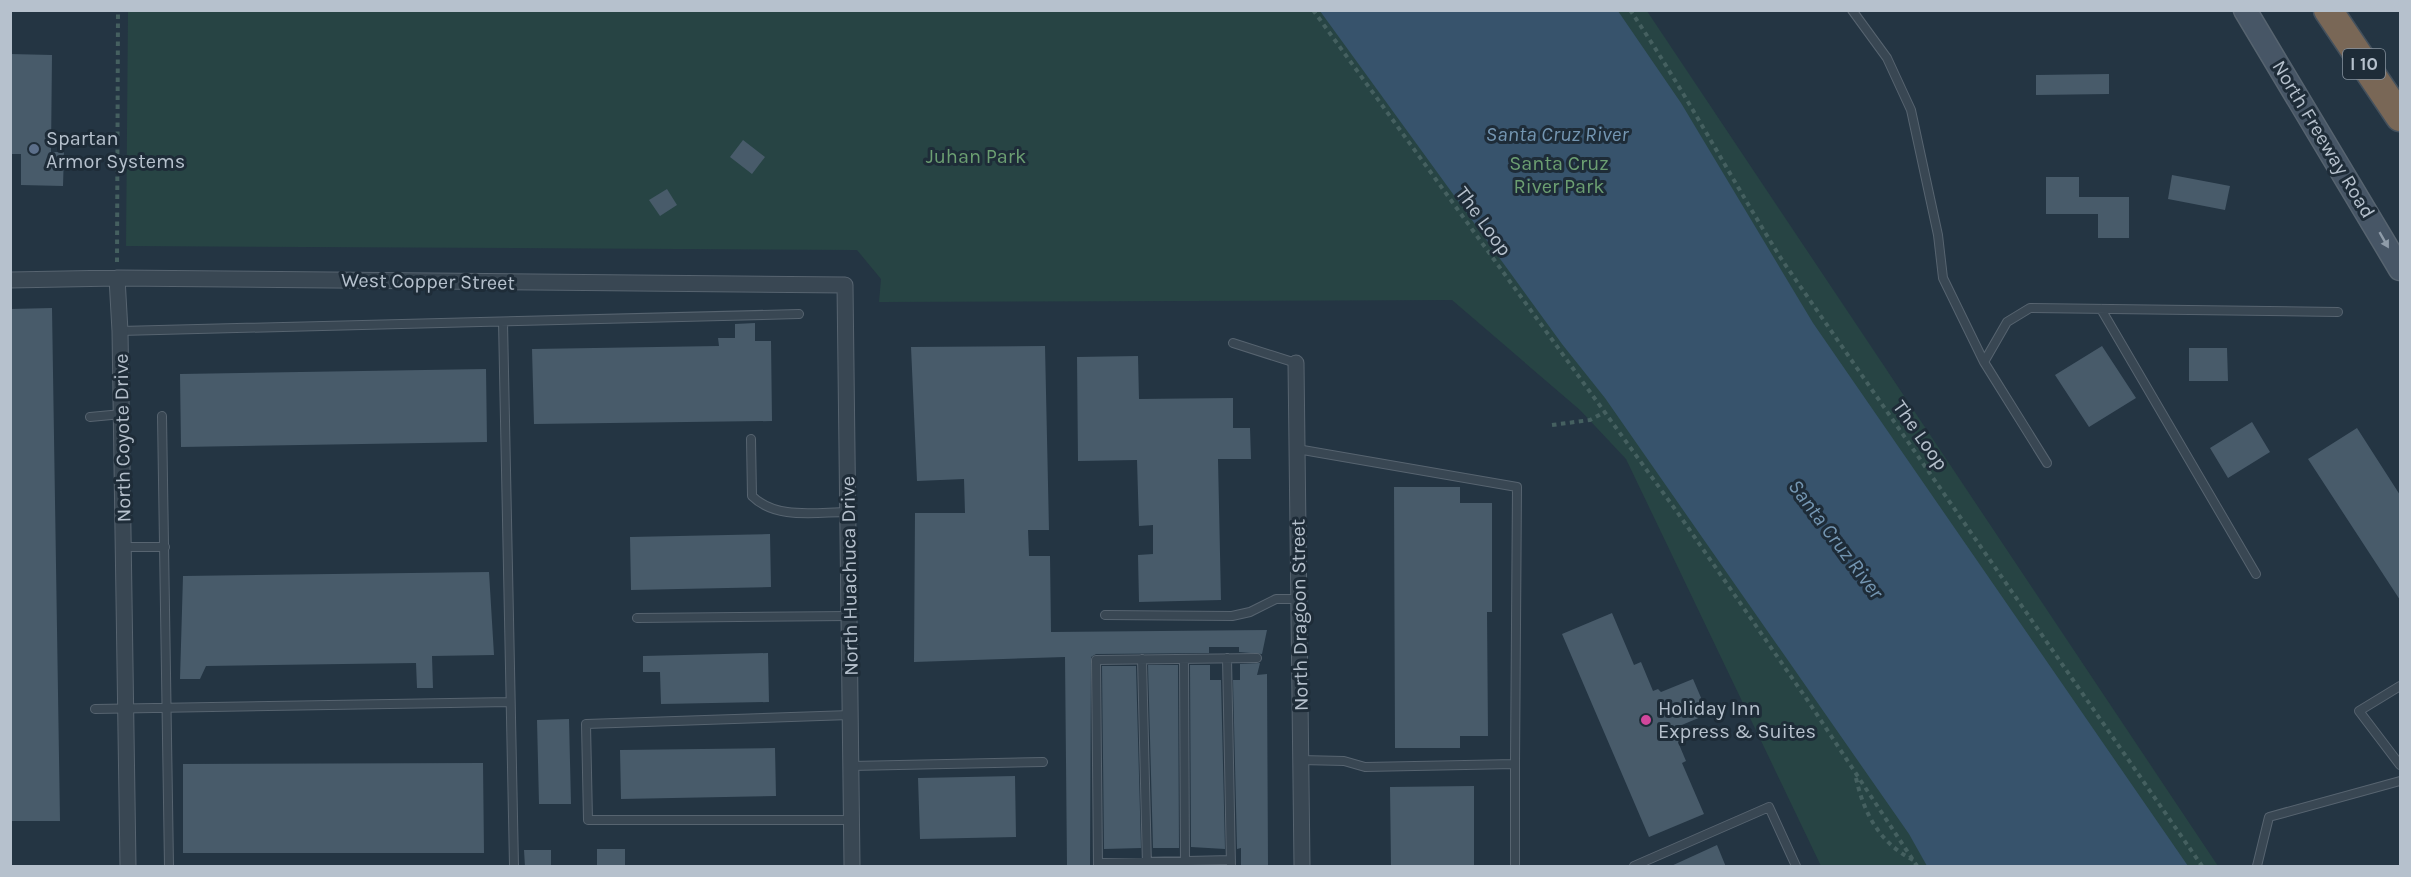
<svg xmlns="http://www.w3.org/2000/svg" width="2411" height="877" viewBox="0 0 2411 877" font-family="Karla,sans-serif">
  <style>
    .green { fill: #274444 }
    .water { fill: #37536c }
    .building { fill: #485b6a }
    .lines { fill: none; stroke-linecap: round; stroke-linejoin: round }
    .service-casing { stroke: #576470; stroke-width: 10 }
    .minor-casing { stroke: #576470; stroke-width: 17 }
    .secondary-casing { stroke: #576470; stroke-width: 25 }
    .motorway-casing { stroke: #44515d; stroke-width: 31 }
    .path { stroke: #456060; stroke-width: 4; stroke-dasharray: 4.5 4.5; stroke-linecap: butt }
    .service { stroke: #394753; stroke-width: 8 }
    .minor { stroke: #394753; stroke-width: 15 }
    .secondary { stroke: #475666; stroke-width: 22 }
    .motorway { stroke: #796756; stroke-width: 28 }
    .oneway { fill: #8f9ca9 }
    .service-dot { fill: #5c6f8a; stroke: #1e2c38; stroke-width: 2 }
    .hotel-dot { fill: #d1479c; stroke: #1e2c38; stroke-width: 2 }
    .labels { text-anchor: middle; stroke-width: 6; stroke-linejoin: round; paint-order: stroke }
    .shield { fill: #1e2c38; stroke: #8894a0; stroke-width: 1.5 }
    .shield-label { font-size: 18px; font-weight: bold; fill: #b6c1cd }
    .poi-label { font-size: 20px; fill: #b6c1cd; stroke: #1e2c38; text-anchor: start }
    .street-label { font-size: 20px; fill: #b6c1cd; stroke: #1e2c38 }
    .park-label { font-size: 20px; fill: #6c9f72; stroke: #1e2c38 }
    .water-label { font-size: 21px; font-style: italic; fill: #7496b2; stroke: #1e2c38 }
  </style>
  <rect width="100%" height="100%" fill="#243543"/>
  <!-- green -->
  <path class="green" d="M 128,11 L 1647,11 L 2218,866 L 1821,866 L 1626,459 L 1580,410 L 1452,300 L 879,302 L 881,279 L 857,250 L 126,246 Z"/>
  <!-- water -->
  <path class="water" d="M 1320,11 L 1618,11 L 1681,103 L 1813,323 L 2188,866 L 1927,866 L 1909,834 L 1605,398 L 1562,344 Z"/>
  <!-- building -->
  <path class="building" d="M 10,54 L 52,55 L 51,152 L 64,152 L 63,186 L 21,185 L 21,154 L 10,154 Z
    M 2109,74 L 2109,94 L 2036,95 L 2036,75 Z
    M 743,140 L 765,157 L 752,174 L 730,157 Z
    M 2172,175 L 2230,186 L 2225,210 L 2168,199 Z
    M 2046,177 L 2079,177 L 2079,197 L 2129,197 L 2129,238 L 2098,238 L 2098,214 L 2046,214 Z
    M 667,189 L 677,205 L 660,216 L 649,200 Z
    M 52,308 L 60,821 L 10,821 L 10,309 Z
    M 755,323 L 755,341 L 771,341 L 772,421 L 534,424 L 532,349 L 719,346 L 718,338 L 735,338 L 735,324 Z
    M 1045,346 L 1049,530 L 1028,530 L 1029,556 L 1050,556 L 1051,632 L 1267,630 L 1262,654 L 1239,652 L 1239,647 L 1209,647 L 1209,653 L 1096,654 L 1091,657 L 1090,867 L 1067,867 L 1065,657 L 914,662 L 915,513 L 965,513 L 964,479 L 917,481 L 911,347 Z
    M 2102,346 L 2136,398 L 2089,427 L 2055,375 Z
    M 2189,348 L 2227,348 L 2228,381 L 2189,381 Z
    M 1138,356 L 1139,399 L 1233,398 L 1233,428 L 1250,428 L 1251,459 L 1218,459 L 1221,600 L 1139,602 L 1138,555 L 1153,554 L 1153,525 L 1139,526 L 1137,460 L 1078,461 L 1077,357 Z
    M 486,369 L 487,442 L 181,447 L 180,374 Z
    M 2252,422 L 2270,452 L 2228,478 L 2210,448 Z
    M 2357,428 L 2400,495 L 2400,600 L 2308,459 Z
    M 1394,487 L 1460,487 L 1460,503 L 1492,503 L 1492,612 L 1487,612 L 1488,736 L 1460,736 L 1460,748 L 1395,748 Z
    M 770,534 L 771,587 L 631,590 L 630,537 Z
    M 489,572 L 494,655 L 432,656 L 433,688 L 417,688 L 416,663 L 206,666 L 200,679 L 180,679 L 183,576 Z
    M 1612,613 L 1634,665 L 1641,662 L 1653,691 L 1658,689 L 1661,692 L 1693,679 L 1708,714 L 1677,727 L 1683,740 L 1678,742 L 1686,761 L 1682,763 L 1704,814 L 1649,837 L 1562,634 Z
    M 768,653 L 769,702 L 661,704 L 660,672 L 643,672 L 643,656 Z
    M 1260,663 L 1257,675 L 1267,674 L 1268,867 L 1241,867 L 1241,848 L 1237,849 L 1233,680 L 1240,680 L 1240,664 Z
    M 1148,665 L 1178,665 L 1179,848 L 1153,848 Z
    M 1190,665 L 1210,665 L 1210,680 L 1221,680 L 1225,849 L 1191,847 Z
    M 1102,666 L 1136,666 L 1141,848 L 1104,849 Z
    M 569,719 L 571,804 L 539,804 L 537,720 Z
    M 775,748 L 776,796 L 621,799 L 620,750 Z
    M 483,763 L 484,853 L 183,853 L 183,764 Z
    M 1015,776 L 1016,837 L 920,839 L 918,778 Z
    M 1474,786 L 1474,867 L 1391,867 L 1390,787 Z
    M 1717,845 L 1726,867 L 1669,867 Z
    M 597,849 L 625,849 L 625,867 L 597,867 Z
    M 524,850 L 551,850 L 551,867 L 525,867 Z"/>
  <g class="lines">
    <defs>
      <path id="service" d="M 1852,10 L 1887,58 L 1911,110 L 1938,235 L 1943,278 L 1984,362
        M 2101,309 L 2256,574
        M 503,322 L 514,866
        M 120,331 L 799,314
        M 1233,343 L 1296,363
        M 162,416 L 169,866
        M 90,417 L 122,414
        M 751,439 L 752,496 C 776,520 816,512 848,512
        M 1297,449 L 1517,487 L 1515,764 L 1365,767 L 1344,761 L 1301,760
        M 2047,463 L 1984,362 L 2007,322 L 2030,308 L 2338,312
        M 124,547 L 165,547
        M 1105,615 L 1232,616 L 1250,612 L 1276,599 L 1299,599
        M 637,618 L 849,616
        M 1227,658 L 1231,866
        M 1142,659 L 1147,866
        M 1184,659 L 1185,866
        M 2400,686 L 2359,711 L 2400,765
        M 95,709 L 510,702
        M 850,715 L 586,724 L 588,820 L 852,820
        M 851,766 L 1043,762
        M 1098,863 L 1231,860
        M 1098,866 L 1096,660 L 1257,658
        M 1515,866 L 1515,764
        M 1634,866 L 1769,807 L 1796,866
        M 2257,866 L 2269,817 L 2400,781"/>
      <path id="minor" d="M 117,278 L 120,331 L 128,866
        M 10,280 L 117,278 L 845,285 L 852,866
        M 1296,363 L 1302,866"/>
      <path id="secondary" d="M 2245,10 L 2400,269"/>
      <path id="motorway" d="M 2328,10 L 2400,117"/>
    </defs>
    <!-- service casing -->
    <use href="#service" class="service-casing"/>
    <!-- minor casing -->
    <use href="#minor" class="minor-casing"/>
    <!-- secondary casing -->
    <use href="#secondary" class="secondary-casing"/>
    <!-- motorway casing -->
    <use href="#motorway" class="motorway-casing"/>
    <!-- path -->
    <path class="path" d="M 1313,10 L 1680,516 L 1808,701 L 1917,866
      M 1630,10 C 1685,91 1730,177 1782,260 L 2202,866
      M 117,262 L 118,10
      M 1552,425 L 1590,420 L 1605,412
      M 1856,778 C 1864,814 1880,843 1913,860"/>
    <!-- service -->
    <use href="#service" class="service"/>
    <!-- minor -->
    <use href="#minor" class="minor"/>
    <!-- secondary -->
    <use href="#secondary" class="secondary"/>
    <!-- motorway -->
    <use href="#motorway" class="motorway"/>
  </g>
  <!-- one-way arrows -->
  <defs><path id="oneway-solid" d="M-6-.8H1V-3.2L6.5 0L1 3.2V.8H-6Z" transform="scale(1.5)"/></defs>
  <use class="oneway" href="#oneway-solid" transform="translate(2384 240) rotate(60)"/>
  <!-- markers -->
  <circle class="service-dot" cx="34" cy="149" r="6"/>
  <circle class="hotel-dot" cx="1646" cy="720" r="6"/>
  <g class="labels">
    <!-- shield labels -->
    <rect class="shield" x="2343" y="49" width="42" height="30" rx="4.5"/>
    <g class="shield-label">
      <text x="2364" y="70">I 10</text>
    </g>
    <!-- poi labels -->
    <g class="poi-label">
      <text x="46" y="145">Spartan<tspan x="46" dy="23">Armor Systems</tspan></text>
      <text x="1658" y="715">Holiday Inn<tspan x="1658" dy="23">Express &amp; Suites</tspan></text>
    </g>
    <!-- street labels -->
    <g class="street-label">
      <text transform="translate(2324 139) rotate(59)" y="7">North Freeway Road</text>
      <text transform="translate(1484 221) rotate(54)" y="7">The Loop</text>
      <text transform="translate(428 281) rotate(1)" y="7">West Copper Street</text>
      <text transform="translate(1921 435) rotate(55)" y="7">The Loop</text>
      <text transform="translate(122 438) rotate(-91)" y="7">North Coyote Drive</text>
      <text transform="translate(849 576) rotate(-91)" y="7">North Huachuca Drive</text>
      <text transform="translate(1299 615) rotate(-91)" y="7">North Dragoon Street</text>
    </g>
    <!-- park labels -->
    <g class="park-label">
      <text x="976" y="163">Juhan Park</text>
      <text x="1559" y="170">Santa Cruz<tspan x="1559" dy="23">River Park</tspan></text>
    </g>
    <!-- water labels -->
    <g class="water-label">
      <text x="1557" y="141">Santa Cruz River</text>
      <text transform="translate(1836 539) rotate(53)" y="7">Santa Cruz River</text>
    </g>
  </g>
  <!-- border -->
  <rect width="2411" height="877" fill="none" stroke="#b6c1cd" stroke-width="24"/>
</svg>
